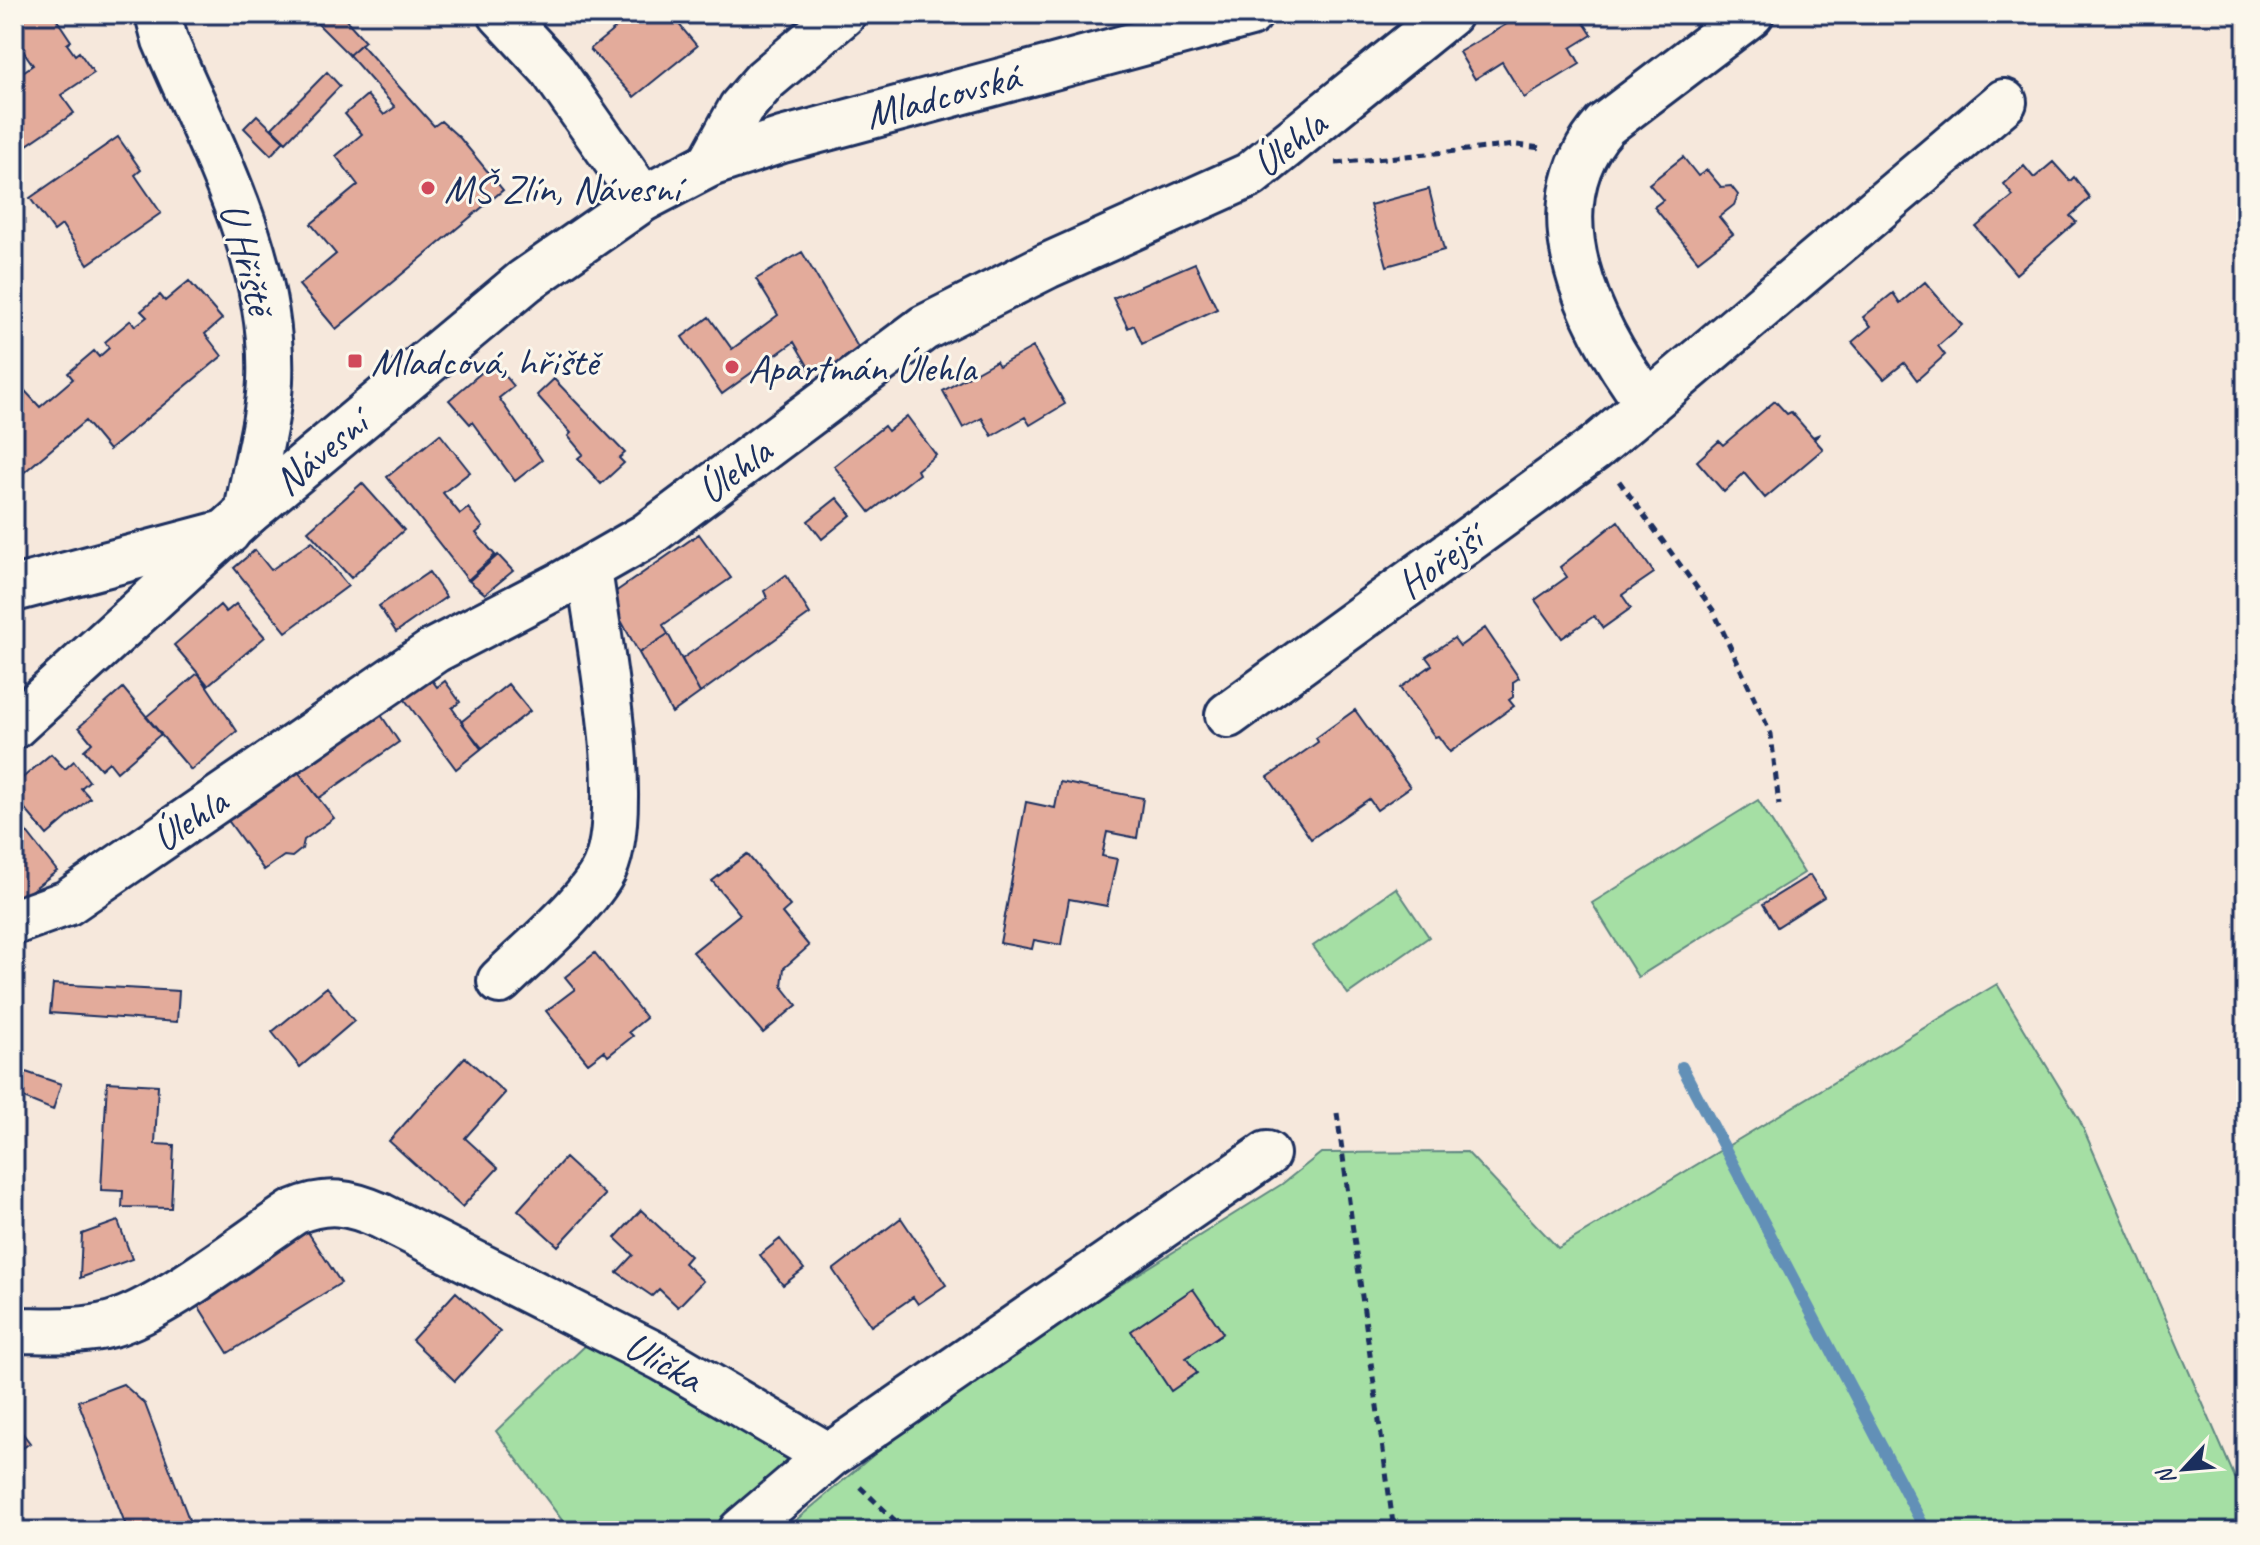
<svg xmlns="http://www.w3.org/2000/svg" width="2260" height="1545" viewBox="0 0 2260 1545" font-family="Caveat,sans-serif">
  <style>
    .green { fill: #a5dfa4; stroke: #608781; stroke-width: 2 }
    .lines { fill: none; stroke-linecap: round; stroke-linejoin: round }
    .stream { stroke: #6290b7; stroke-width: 12 }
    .building { fill: #e3ab9b; stroke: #1b2f5e; stroke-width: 2 }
    .street-casing { stroke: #1b2f5e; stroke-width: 50 }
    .secondary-casing { stroke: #1b2f5e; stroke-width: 50 }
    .path { stroke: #1b2f5e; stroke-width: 5; stroke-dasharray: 8 6; stroke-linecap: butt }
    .street { stroke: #fbf7ec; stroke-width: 44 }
    .secondary { stroke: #fbf7ec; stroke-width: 44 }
    .poi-dot { fill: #d1495b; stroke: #fbf7ec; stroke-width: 3 }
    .labels { text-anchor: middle; stroke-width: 6; stroke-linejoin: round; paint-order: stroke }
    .street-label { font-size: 40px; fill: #1b2f5e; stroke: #fbf7ec }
    .poi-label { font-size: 40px; fill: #1b2f5e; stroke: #fbf7ec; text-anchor: start }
  </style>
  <rect width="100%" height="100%" fill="#f6e8dc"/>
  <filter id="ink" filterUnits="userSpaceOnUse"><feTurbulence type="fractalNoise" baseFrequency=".0125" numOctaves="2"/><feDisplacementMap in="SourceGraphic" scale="16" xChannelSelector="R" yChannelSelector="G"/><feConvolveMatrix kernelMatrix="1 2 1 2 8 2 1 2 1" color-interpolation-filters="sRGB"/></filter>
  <g filter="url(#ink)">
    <!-- green -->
    <path class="green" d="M 1758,800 L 1804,873 L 1638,977 L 1592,903 Z
      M 1396,888 L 1429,937 L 1348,994 L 1313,946 Z
      M 1997,984 L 2080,1121 L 2246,1503 L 2246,1531 L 783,1531 L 914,1421 L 1020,1348 L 1282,1184 L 1321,1153 L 1467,1152 L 1558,1248 Z
      M 588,1343 L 794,1453 L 774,1479 L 715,1531 L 570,1531 L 496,1431 Z"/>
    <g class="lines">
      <!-- stream -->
      <path class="stream" d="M 1682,1067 L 1926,1531"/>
    </g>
    <!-- building -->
    <path class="building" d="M 23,14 L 53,14 L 71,41 L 67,44 L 75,55 L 79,52 L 94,73 L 61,95 L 74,113 L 21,149 L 14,138 L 14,78 L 33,65 L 14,38 L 14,20 Z
      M 308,14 L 354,14 L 347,21 L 365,41 L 349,55 Z
      M 633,14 L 675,14 L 680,20 L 677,22 L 697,46 L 634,97 L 590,49 Z
      M 1524,14 L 1578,14 L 1592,35 L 1571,48 L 1580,64 L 1524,98 L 1502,62 L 1475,79 L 1459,52 Z
      M 361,44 L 434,126 L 441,121 L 460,138 L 503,190 L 336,329 L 299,285 L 336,254 L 311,224 L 358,185 L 336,156 L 362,134 L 345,114 L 367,95 L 384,115 L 395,107 L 349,55 Z
      M 327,72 L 340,86 L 286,142 L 272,128 Z
      M 257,115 L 284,141 L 271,155 L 244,128 Z
      M 118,137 L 141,170 L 135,175 L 161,213 L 88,264 L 62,225 L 54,231 L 30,198 Z
      M 1683,157 L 1698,176 L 1707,170 L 1721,187 L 1731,186 L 1738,195 L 1734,205 L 1719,217 L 1733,234 L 1698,261 L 1654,207 L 1663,200 L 1649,184 Z
      M 2053,162 L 2070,181 L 2074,177 L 2090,198 L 2070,216 L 2076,222 L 2016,274 L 1976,227 L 2013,196 L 2004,184 L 2024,166 L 2034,178 Z
      M 1429,189 L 1444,250 L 1387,266 L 1370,205 Z
      M 802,252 L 862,354 L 835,369 L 831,363 L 812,373 L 794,342 L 722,394 L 682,337 L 709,317 L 732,349 L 778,315 L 756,279 Z
      M 1195,263 L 1217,309 L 1142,344 L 1134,325 L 1128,328 L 1113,298 Z
      M 189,281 L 222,319 L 205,334 L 222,356 L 109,450 L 85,421 L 15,480 L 20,487 L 14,492 L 14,379 L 40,407 L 73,379 L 68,373 L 94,351 L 99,357 L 109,348 L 105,342 L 131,320 L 135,326 L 147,317 L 141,311 L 160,295 L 165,301 Z
      M 1925,282 L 1962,325 L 1938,346 L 1945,355 L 1917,380 L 1904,363 L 1884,379 L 1852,342 L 1871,326 L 1863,317 L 1893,293 L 1900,303 Z
      M 1033,347 L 1065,404 L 1030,425 L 1025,417 L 992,436 L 982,418 L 963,428 L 943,391 L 996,361 L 999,366 Z
      M 494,362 L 514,386 L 499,398 L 542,460 L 515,481 L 472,422 L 470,424 L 449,400 Z
      M 554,379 L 625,453 L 619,458 L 624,463 L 601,484 L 578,458 L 583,454 L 568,436 L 571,433 L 537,395 Z
      M 1775,401 L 1787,414 L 1791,412 L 1813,437 L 1820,434 L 1814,439 L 1823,449 L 1765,498 L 1744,473 L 1724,492 L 1697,461 L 1719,441 L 1723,445 Z
      M 907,416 L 936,455 L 917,470 L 919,474 L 870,512 L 834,466 L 884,426 L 888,431 Z
      M 440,434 L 470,472 L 443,493 L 460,514 L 468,508 L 483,527 L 476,533 L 495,555 L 468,580 L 387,477 Z
      M 362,483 L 404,530 L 351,578 L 308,531 Z
      M 837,498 L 851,515 L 822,539 L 808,521 Z
      M 1618,521 L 1654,573 L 1622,595 L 1631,608 L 1603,628 L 1594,616 L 1562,638 L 1535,600 L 1567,577 L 1560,567 Z
      M 699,534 L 731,578 L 663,625 L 668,634 L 639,653 L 608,597 Z
      M 312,541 L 348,586 L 286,632 L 234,568 L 255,550 L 271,570 Z
      M 498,555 L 513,571 L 485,594 L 469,581 Z
      M 429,572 L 446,597 L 396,632 L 379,606 Z
      M 786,575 L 810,614 L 700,693 L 682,659 L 767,598 L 764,591 Z
      M 236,604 L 265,637 L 208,685 L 174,645 L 220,605 L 226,612 Z
      M 1485,628 L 1519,678 L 1513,682 L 1513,697 L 1509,700 L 1514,706 L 1450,752 L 1438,736 L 1435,737 L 1400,688 L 1432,665 L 1426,657 L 1454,638 L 1460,646 Z
      M 668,634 L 700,693 L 672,713 L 639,653 Z
      M 198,673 L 237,731 L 191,770 L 146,717 Z
      M 427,673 L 437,687 L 445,681 L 460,702 L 452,708 L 481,749 L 456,769 L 400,693 Z
      M 508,684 L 530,711 L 482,748 L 461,722 Z
      M 123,688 L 161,734 L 117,772 L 109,762 L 101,769 L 84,750 L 92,743 L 79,727 Z
      M 1355,710 L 1410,787 L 1377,810 L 1369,799 L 1311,839 L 1268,777 L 1318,742 L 1316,738 Z
      M 379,712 L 399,742 L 319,798 L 295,768 Z
      M 51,754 L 65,769 L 74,761 L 89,781 L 81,788 L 90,798 L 47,835 L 14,796 L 14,785 Z
      M 295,768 L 334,818 L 304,840 L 302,849 L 292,857 L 284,856 L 264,870 L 227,819 Z
      M 1060,782 L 1143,798 L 1137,838 L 1107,832 L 1102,856 L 1117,859 L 1107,906 L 1069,899 L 1061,945 L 1034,940 L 1032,949 L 1000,943 L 1026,802 L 1055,808 Z
      M 14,816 L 57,871 L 16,902 L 14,899 Z
      M 747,854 L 790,906 L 782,913 L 809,946 L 784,968 L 782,986 L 797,1005 L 763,1033 L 693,952 L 740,914 L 712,881 Z
      M 1810,875 L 1824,897 L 1777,927 L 1763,904 Z
      M 595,953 L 646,1018 L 629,1032 L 633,1036 L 608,1056 L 604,1051 L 588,1063 L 546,1011 L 575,989 L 565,977 Z
      M 53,984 L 179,991 L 177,1022 L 50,1013 Z
      M 327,987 L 354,1021 L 300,1067 L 272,1032 Z
      M 465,1057 L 505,1093 L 465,1138 L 498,1168 L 462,1207 L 389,1141 Z
      M 14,1068 L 61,1084 L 53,1110 L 14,1094 Z
      M 107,1082 L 158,1085 L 155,1144 L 174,1145 L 171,1208 L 122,1207 L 123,1191 L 101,1190 Z
      M 565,1158 L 605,1195 L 558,1246 L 518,1210 Z
      M 641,1210 L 690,1256 L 684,1263 L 703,1281 L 678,1307 L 659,1289 L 652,1296 L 617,1272 L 633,1255 L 615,1238 Z
      M 901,1218 L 946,1285 L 918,1304 L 913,1297 L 871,1326 L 833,1270 Z
      M 118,1221 L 132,1259 L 80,1278 L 82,1234 Z
      M 306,1229 L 341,1283 L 228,1353 L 194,1299 Z
      M 780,1239 L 804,1269 L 783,1285 L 760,1255 Z
      M 1193,1289 L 1223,1333 L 1186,1358 L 1197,1373 L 1171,1391 L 1131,1331 Z
      M 456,1292 L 500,1332 L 455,1381 L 412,1340 Z
      M 123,1384 L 145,1404 L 193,1530 L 128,1531 L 78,1401 Z
      M 14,1422 L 30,1443 L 14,1454 Z"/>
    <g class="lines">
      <defs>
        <path id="street" d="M 158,14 L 165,40 C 211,148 275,260 270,381 C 268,424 254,470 247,513
          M 501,14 L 551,68 L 643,199
          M 710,164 L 741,108 L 765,80 L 843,14
          M 1648,404 C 1591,328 1530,209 1605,125 L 1751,14
          M 14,589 L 228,532
          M 1228,715 L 1595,448 L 2004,102
          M 14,922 L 67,903 L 435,650 L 562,584 L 646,536 L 924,328 L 1047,266 L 1250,175 L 1449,14
          M 500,981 C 530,952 580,910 601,875 C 635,820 598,638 589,569
          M 14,1330 C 46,1330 80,1333 112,1324 C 165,1308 245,1244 294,1212 C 327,1198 349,1202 381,1216 L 662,1358 L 829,1456 L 1267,1154
          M 741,1531 L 829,1456"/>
        <path id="secondary" d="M 14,726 L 247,513 L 525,281 L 643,199 L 710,164 L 782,140 L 1250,14"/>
      </defs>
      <!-- street casing -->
      <use href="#street" class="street-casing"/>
      <!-- secondary casing -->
      <use href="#secondary" class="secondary-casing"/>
      <!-- path -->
      <path class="path" d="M 1336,163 L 1517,145 L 1541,148
        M 1619,481 L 1713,610 L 1771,734 L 1779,805
        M 1337,1113 L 1394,1531
        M 860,1487 L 906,1531"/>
      <!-- street -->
      <use href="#street" class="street"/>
      <!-- secondary -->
      <use href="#secondary" class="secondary"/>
    </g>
  </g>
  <!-- markers -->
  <g class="poi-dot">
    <circle cx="428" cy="188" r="8"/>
    <rect x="347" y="353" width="16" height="16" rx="4"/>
    <circle cx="732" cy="367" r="8"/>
  </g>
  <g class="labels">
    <!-- street labels -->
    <g class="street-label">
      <text transform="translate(942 95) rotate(-15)" y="14">Mladcovská</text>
      <text transform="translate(1289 143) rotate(-38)" y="14">Úlehla</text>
      <text transform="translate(248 258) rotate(75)" y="14">U Hřiště</text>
      <text transform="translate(320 452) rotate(-40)" y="14">Návesní</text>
      <text transform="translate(734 470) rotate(-37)" y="14">Úlehla</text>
      <text transform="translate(1439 561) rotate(-36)" y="14">Hořejší</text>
      <text transform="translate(189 819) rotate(-34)" y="14">Úlehla</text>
      <text transform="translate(664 1361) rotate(29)" y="14">Ulička</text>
    </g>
    <!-- poi labels -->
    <g class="poi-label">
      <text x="444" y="202">MŠ Zlín, Návesní</text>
      <text x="371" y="375">Mladcová, hřiště</text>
      <text x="748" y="381">Apartmán Úlehla</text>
    </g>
  </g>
  <!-- margin -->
  <rect width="2260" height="1545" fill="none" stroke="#fbf7ec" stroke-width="48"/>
  <rect x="24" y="24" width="2212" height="1497" fill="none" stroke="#1b2f5e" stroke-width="3" filter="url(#ink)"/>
  <!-- north arrow -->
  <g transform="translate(2184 1469) rotate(244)" stroke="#fbf7ec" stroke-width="6" paint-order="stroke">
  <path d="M0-6L14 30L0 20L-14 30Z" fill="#1b2f5e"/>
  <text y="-12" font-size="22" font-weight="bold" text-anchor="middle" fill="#1b2f5e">N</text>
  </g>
</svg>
